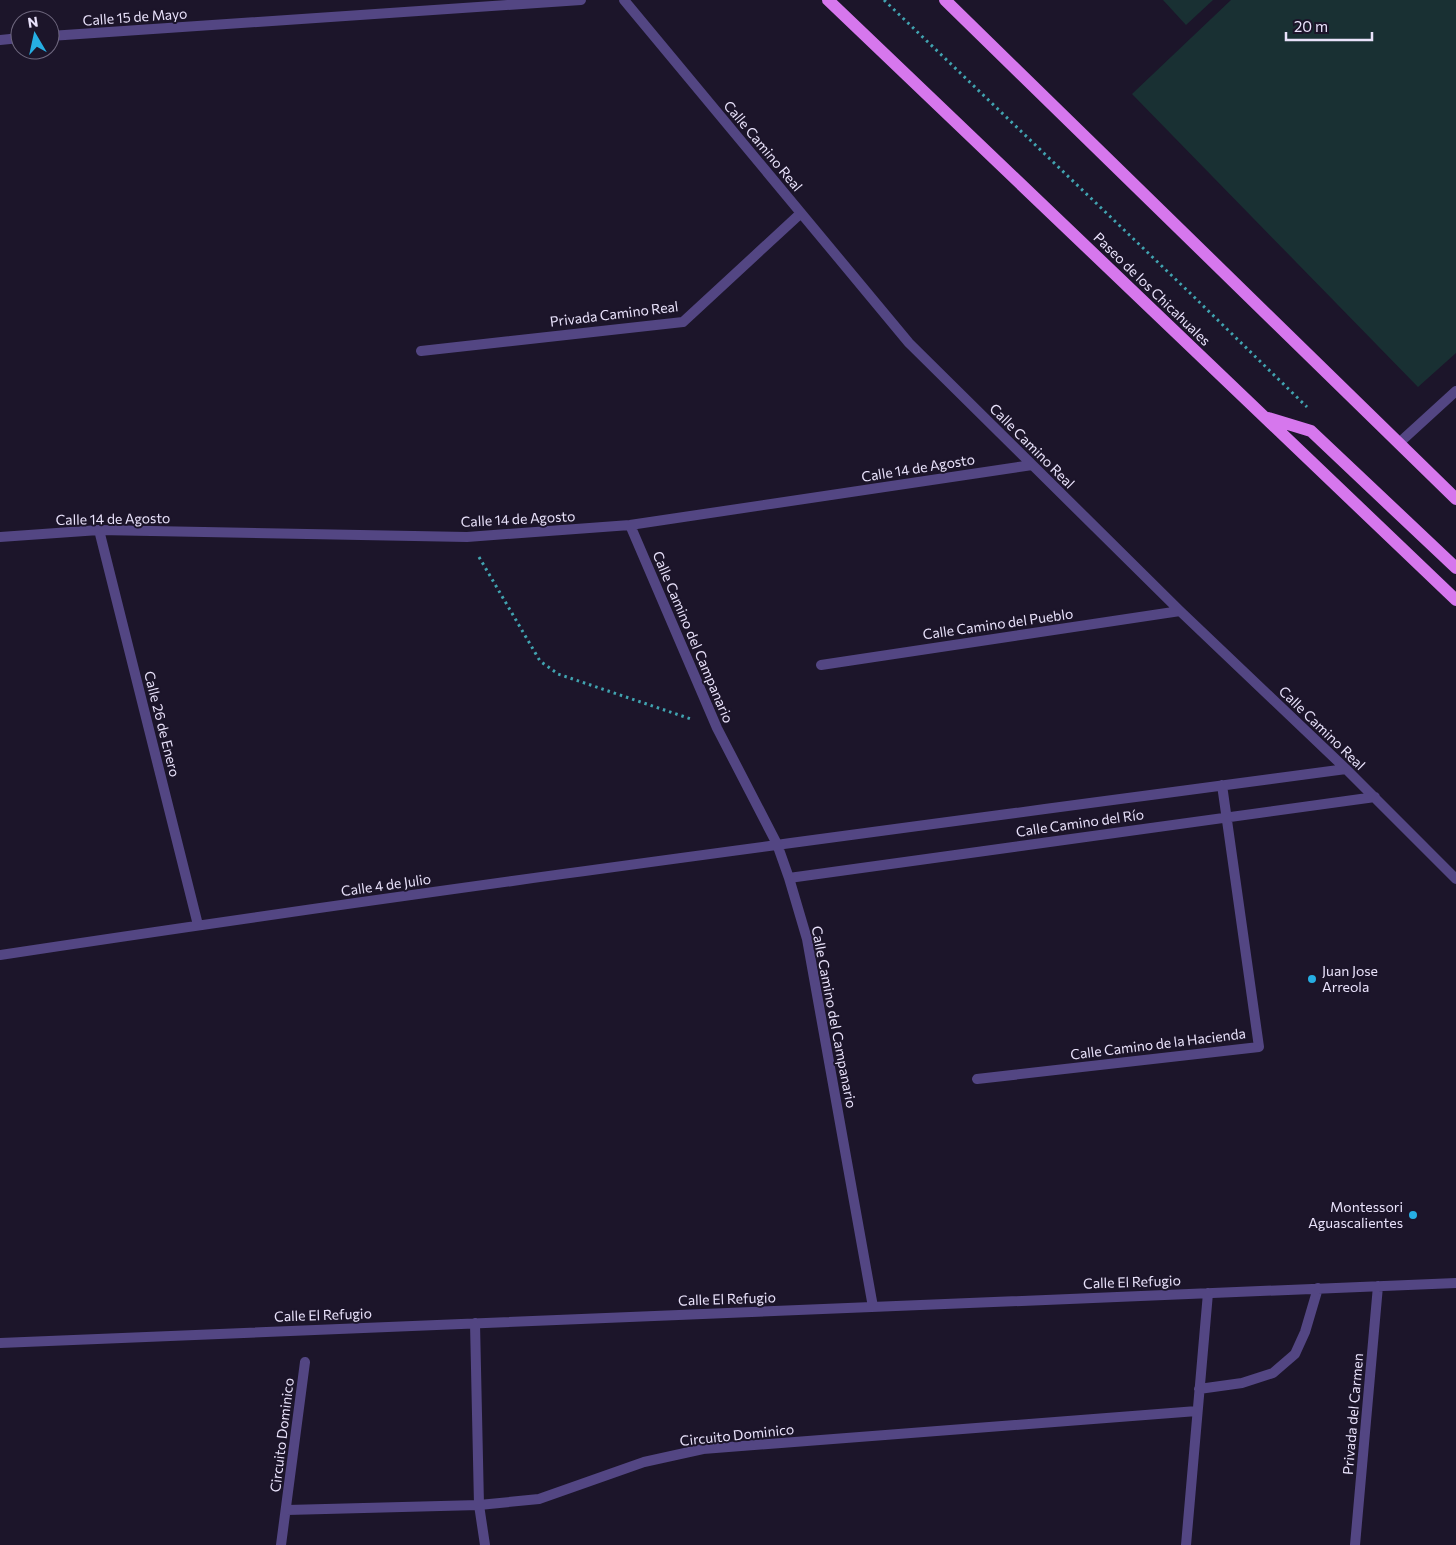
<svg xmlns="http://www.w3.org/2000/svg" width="1456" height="1545" viewBox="0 0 1456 1545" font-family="Commissioner,sans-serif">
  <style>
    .green { fill: #193033 }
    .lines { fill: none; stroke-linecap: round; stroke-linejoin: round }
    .path { stroke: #41a3b0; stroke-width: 3; stroke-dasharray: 2.5 4; stroke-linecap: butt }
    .lane { stroke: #534683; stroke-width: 10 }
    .street { stroke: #534683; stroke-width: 10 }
    .primary { stroke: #d677ed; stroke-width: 12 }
    .poi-dot { fill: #26aee3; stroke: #1c152a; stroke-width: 2 }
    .labels { text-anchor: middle; stroke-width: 4; stroke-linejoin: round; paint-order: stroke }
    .street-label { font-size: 14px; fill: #e9e2fb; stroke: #1c152a }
    .poi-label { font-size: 14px; fill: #e9e2fb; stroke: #1c152a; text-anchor: start }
  </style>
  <rect width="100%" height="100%" fill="#1c152a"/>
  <!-- green -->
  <path class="green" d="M 1163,0 L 1213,0 L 1186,25 Z
    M 1231,0 L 1456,0 L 1456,353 L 1418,387 L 1132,94 Z"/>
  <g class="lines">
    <!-- path -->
    <path class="path" d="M 884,0 L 1191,294 L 1307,407
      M 479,557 L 540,661 L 558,674 L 691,719"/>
    <!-- lane -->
    <path class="lane" d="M 1399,443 L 1456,391"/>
    <!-- street -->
    <path class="street" d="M 624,0 L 909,343 L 1180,611 L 1346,769 L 1456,879
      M 50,36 L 581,0
      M 0,40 L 20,38
      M 421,351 L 683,322 L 801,213
      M 630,525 L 717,728 L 777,844 L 789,878 L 807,939 L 873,1307
      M 99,530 L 198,925
      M 0,537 L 99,530 L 467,537 L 630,525 L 1032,465
      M 821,665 L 1180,611
      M 789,878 L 1375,797
      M 0,955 C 448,887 897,829 1346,769
      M 977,1079 L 1259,1047 L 1222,785
      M 475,1323 L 479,1505 L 485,1545
      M 0,1343 L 1456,1283
      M 1199,1389 L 1242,1383 L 1273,1373 L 1295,1354 L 1305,1332 L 1318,1288
      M 287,1510 L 479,1505 L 539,1499 L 644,1462 L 703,1449 L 1197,1411
      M 281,1545 L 305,1362
      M 1186,1545 L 1208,1293
      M 1355,1545 L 1378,1286"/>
    <!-- primary -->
    <path class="primary" d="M 828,0 L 1456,600
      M 945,0 L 1456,499
      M 1268,418 L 1311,431 L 1456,568"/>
  </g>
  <!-- markers -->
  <g class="poi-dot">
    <circle cx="1312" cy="979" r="5"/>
    <circle cx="1413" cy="1215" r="5"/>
  </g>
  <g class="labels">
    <!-- street labels -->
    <g class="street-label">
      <text transform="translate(135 17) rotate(-4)" y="5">Calle 15 de Mayo</text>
      <text transform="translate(763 146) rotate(50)" y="5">Calle Camino Real</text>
      <text transform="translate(1152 289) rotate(44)" y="5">Paseo de los Chicahuales</text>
      <text transform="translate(614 314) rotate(-7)" y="5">Privada Camino Real</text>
      <text transform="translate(1032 446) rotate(45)" y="5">Calle Camino Real</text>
      <text transform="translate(918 468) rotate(-9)" y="5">Calle 14 de Agosto</text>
      <text transform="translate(113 519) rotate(-1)" y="5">Calle 14 de Agosto</text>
      <text transform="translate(518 519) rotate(-3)" y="5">Calle 14 de Agosto</text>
      <text transform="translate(998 624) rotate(-8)" y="5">Calle Camino del Pueblo</text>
      <text transform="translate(693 637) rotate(67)" y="5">Calle Camino del Campanario</text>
      <text transform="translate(162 724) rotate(76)" y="5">Calle 26 de Enero</text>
      <text transform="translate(1322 728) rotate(44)" y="5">Calle Camino Real</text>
      <text transform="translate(1080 823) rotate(-8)" y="5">Calle Camino del Río</text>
      <text transform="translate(386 885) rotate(-8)" y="5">Calle 4 de Julio</text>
      <text transform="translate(834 1017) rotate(79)" y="5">Calle Camino del Campanario</text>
      <text transform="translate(1158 1044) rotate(-7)" y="5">Calle Camino de la Hacienda</text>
      <text transform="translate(1132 1282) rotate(-2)" y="5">Calle El Refugio</text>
      <text transform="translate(727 1299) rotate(-2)" y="5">Calle El Refugio</text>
      <text transform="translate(323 1315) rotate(-2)" y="5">Calle El Refugio</text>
      <text transform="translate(1353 1414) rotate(-85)" y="5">Privada del Carmen</text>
      <text transform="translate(282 1435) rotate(-83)" y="5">Circuito Dominico</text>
      <text transform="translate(737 1435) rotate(-6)" y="5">Circuito Dominico</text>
    </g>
    <!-- poi labels -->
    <g class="poi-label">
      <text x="1322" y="976">Juan Jose<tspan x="1322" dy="16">Arreola</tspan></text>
      <text x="1403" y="1212" text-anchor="end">Montessori<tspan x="1403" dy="16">Aguascalientes</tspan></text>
    </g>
  </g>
  <!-- north arrow -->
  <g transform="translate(35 35) rotate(351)"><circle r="24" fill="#1c152a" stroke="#6e677e"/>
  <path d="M0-4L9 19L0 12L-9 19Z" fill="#26aee3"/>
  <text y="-8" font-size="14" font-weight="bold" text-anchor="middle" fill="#e9e2fb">N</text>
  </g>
  <!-- scale -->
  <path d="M1286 32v8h86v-8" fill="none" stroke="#e9e2fb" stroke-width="2.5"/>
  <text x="1294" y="32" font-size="15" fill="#e9e2fb" stroke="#1c152a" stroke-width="4" paint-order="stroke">20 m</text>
</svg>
